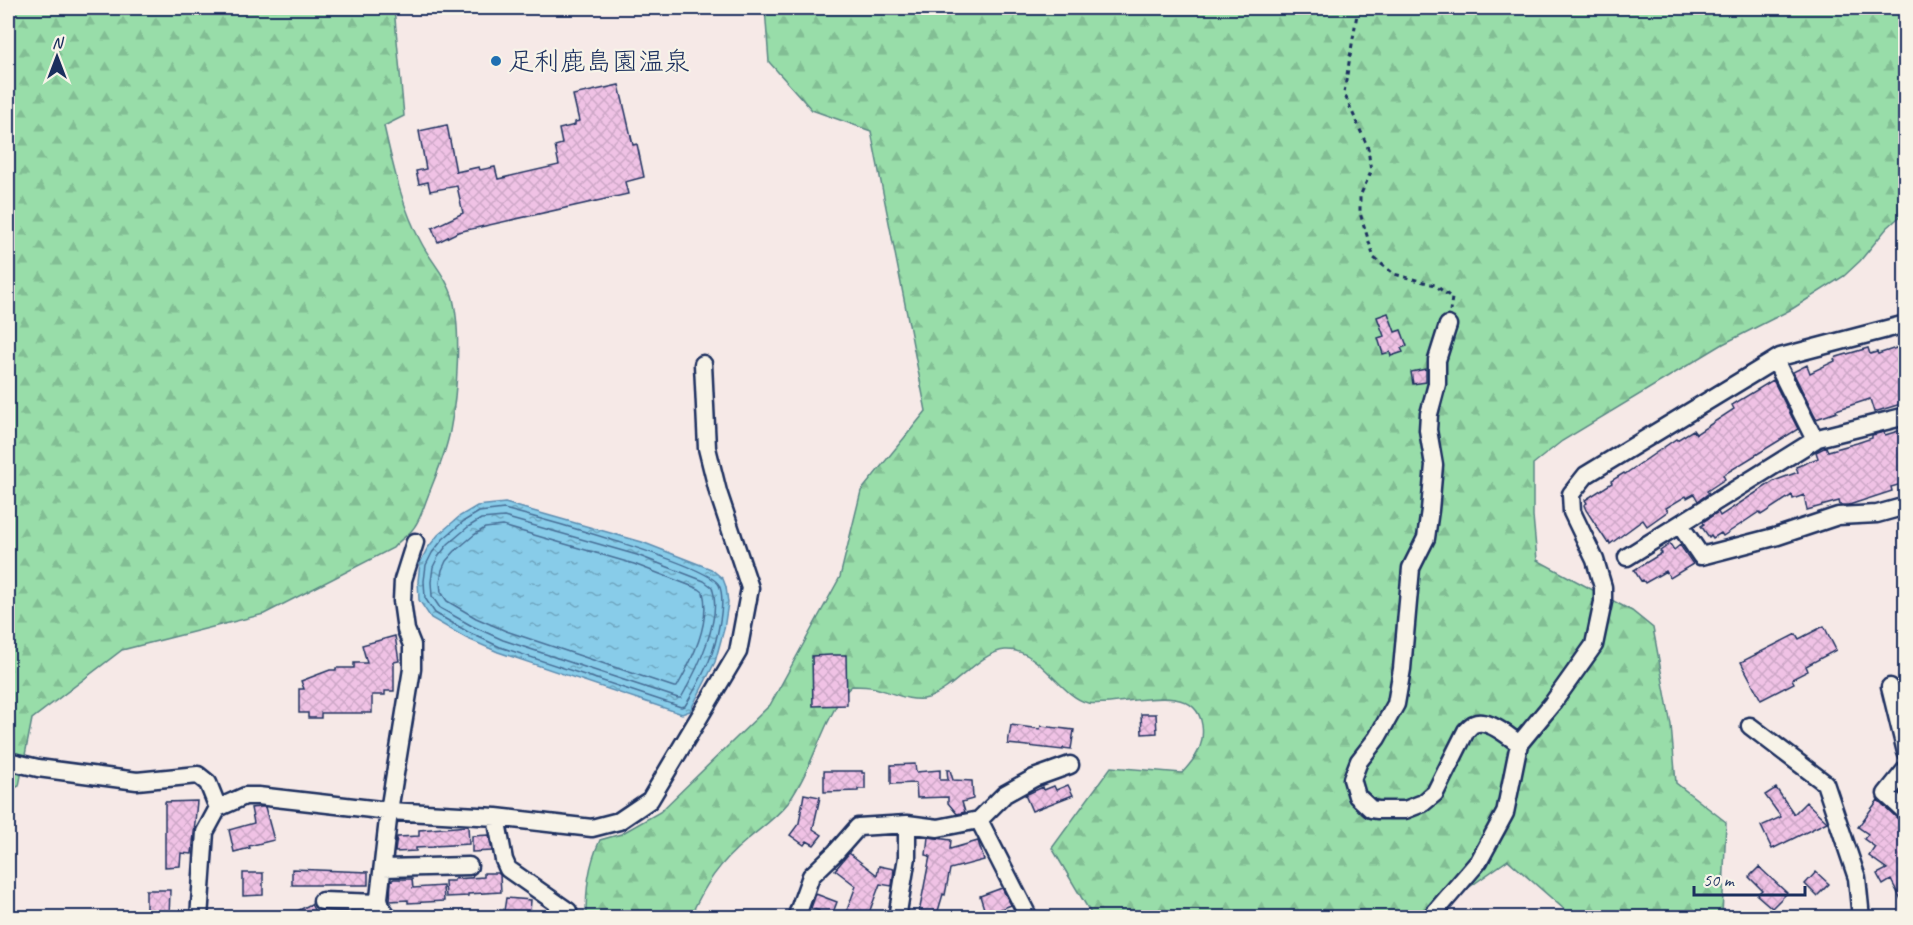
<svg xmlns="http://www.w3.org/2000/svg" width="1913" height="925" viewBox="0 0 1913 925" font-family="Caveat,'Klee One',sans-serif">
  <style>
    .forest { fill: url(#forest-firs); stroke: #5a8684; stroke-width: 1.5 }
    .water { fill: url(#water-ripples); stroke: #5c8db1; stroke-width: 1.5 }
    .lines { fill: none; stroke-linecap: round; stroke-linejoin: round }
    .shore { stroke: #476e96; stroke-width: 1.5 }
    .building { fill: url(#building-cross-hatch); stroke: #1b2f5e; stroke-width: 1.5 }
    .minor-casing { stroke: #1b2f5e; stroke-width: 21 }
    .path { stroke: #1b2f5e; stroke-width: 3; stroke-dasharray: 4.5 4.5; stroke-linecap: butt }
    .minor { stroke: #f7f3e8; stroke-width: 16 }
    .poi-dot { fill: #1f6fb2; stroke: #f7f3e8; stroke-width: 2 }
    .labels { text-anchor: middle; stroke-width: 4.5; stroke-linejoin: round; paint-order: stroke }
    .poi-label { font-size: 26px; fill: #1b2f5e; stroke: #f7f3e8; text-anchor: start }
  </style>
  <defs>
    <pattern id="forest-firs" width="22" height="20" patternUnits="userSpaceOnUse" patternTransform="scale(1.5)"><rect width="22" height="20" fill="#98dda9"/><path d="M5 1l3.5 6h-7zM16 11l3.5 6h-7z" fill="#82be94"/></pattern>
    <pattern id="water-ripples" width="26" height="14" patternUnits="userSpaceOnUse" patternTransform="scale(1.5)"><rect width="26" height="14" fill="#88cce9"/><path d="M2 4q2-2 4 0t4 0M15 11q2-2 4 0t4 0" fill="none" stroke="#6ea6c0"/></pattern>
    <pattern id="building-cross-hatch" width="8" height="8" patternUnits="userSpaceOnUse" patternTransform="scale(1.5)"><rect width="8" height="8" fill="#f0c2e5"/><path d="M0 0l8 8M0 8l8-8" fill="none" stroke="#cda7c7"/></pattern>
  </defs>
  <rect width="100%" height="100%" fill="#f6e9e7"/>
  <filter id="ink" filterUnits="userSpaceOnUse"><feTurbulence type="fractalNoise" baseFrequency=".0167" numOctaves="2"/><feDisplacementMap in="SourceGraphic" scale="12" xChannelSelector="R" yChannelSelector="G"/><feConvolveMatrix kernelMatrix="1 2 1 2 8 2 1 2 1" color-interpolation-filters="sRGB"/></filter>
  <g filter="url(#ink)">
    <!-- forest -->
    <path class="forest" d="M 8,8 L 394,8 L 404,116 L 384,126 C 393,166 402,208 422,244 C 431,261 446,276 452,295 C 462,330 457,395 450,431 C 446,453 436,475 428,496 C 424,506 421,517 415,526 C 410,535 400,539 393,548 L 264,614 L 122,650 L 32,719 L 19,786 L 8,791 Z
      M 765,8 L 1905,8 L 1905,212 L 1887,228 L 1860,261 L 1844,276 L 1792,309 L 1723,344 L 1562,441 L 1533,464 L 1533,516 L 1537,560 L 1632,611 L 1653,628 L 1671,725 L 1676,783 L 1726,822 L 1722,917 L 1573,917 L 1508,860 L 1427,917 L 1093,917 L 1052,848 L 1111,767 L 1182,773 C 1195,759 1205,746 1202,725 C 1195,677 1119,709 1088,703 C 1059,696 1041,648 1005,650 C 980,652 953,690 928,698 C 911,703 891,692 875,688 C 867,686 860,686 852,686 C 840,696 834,710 827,724 C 815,750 805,779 788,803 C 776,818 761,828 747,840 C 719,863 705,885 690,917 L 586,918 C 586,890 588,866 600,840 L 621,834 L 660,812 L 770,705 L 840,577 L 861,491 L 926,411 L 871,131 L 812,110 L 769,62 Z"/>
    <!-- water -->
    <path class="water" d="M 505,503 L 642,542 L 711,569 L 723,579 L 726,587 L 728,603 L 724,629 L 715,662 L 690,711 L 682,714 L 498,652 L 466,638 L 431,618 L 419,600 L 418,581 L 420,563 L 427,549 L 438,535 L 460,516 L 477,506 Z"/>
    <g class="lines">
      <!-- shore -->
      <path class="shore" d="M 504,509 C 535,517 708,564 719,585 C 727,601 716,645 709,661 C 702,676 694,692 685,706 L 681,707 L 500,647 L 468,632 L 435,613 L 425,598 L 424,581 L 426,565 L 432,553 L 443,539 L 464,521 L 479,512 Z
        M 504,517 L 637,555 L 704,581 L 712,587 C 723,618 697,670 681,698 L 678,698 L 503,640 L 472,626 L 440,608 L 432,596 L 431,582 L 433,567 L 438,557 L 448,544 L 468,527 L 481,519 Z
        M 503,526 L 634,564 L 699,589 L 703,592 C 711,623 692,660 677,687 L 674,687 L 506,631 L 476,618 L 447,601 L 441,592 L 440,582 L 442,570 L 446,561 L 455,551 L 474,535 L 485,528 Z"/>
    </g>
    <!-- building -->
    <path class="building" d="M 619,85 L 633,145 L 637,144 L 644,177 L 625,182 L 628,194 L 458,232 L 438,242 L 432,228 L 463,213 L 457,186 L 430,191 L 428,182 L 419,184 L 416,171 L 426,169 L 419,131 L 447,125 L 456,172 L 479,167 L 480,170 L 495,167 L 498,179 L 559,165 L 555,146 L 562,144 L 559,129 L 575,125 L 575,122 L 579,121 L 573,95 Z
      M 1388,313 L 1395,332 L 1401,330 L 1407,346 L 1401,348 L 1403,352 L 1391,356 L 1390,352 L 1383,354 L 1378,338 L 1384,336 L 1377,317 Z
      M 1905,345 L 1905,390 L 1898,392 L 1901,404 L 1874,412 L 1870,399 L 1836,410 L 1837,412 L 1816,419 L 1793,372 L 1807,365 L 1810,373 L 1835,361 L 1834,359 L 1837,357 L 1868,348 L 1870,354 L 1877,352 L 1878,354 Z
      M 1426,369 L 1426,382 L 1413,384 L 1411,372 Z
      M 1773,380 L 1798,429 L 1723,475 L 1725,479 L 1707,491 L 1709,493 L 1698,501 L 1694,494 L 1687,498 L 1686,496 L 1666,508 L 1668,511 L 1647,526 L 1643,520 L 1610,544 L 1609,541 L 1607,542 L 1586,510 L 1584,505 L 1587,503 L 1585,500 L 1612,483 L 1611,481 L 1624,473 L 1625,474 L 1676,439 L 1677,440 L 1693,430 L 1696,434 L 1734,409 L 1732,405 Z
      M 1905,429 L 1905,483 L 1891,487 L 1892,491 L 1849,505 L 1840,505 L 1839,501 L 1807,510 L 1804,495 L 1793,499 L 1792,495 L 1761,515 L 1759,512 L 1723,536 L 1721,533 L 1713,538 L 1711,535 L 1709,537 L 1701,526 L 1704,524 L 1703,522 L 1718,512 L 1720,516 L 1774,481 L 1798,472 L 1796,467 L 1818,458 L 1816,452 L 1826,447 L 1828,451 L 1857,443 L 1872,438 L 1872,435 L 1884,432 L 1885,435 Z
      M 1670,544 L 1674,550 L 1680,545 L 1693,564 L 1670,578 L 1666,571 L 1645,583 L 1643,580 L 1641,581 L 1634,570 L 1662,553 L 1660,551 Z
      M 1824,626 L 1836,650 L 1806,666 L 1808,671 L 1792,679 L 1794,683 L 1761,700 L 1741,662 L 1796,634 L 1799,639 Z
      M 395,636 L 399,661 L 394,662 L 394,691 L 385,691 L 385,695 L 372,695 L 372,713 L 321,713 L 321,718 L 308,718 L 308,713 L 299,713 L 299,689 L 304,689 L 301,681 L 330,670 L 336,670 L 336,668 L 354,668 L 354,663 L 367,663 L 362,645 Z
      M 831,655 L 846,655 L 847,705 L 813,706 L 812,656 Z
      M 1141,714 L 1156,714 L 1157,733 L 1142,734 Z
      M 1011,725 L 1040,729 L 1041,726 L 1074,730 L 1071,749 L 1063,748 L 1063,750 L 1008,744 Z
      M 915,764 L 916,772 L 940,770 L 940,780 L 948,780 L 947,770 L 950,770 L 953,780 L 972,781 L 973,799 L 962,802 L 965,812 L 957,814 L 948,803 L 948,797 L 917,798 L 916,783 L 891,784 L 891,765 Z
      M 824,771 L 862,771 L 862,773 L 865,773 L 865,789 L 858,789 L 858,791 L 824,792 Z
      M 1068,785 L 1073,795 L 1032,811 L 1025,795 L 1043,787 L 1044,790 L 1054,786 L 1056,790 Z
      M 1776,788 L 1794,814 L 1806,802 L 1827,822 L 1772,849 L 1761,826 L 1781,817 L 1765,795 Z
      M 804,794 L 820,797 L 813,829 L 822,835 L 814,845 L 807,841 L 804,845 L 790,835 L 799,823 Z
      M 1878,800 L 1899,820 L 1905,822 L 1905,907 L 1891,880 L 1883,885 L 1877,874 L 1887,869 L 1869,856 L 1875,847 L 1864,839 L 1868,834 L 1858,827 Z
      M 197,801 L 192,854 L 181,853 L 180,866 L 165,867 L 165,802 Z
      M 259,807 L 265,807 L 274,840 L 249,846 L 250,848 L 234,852 L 229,830 L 254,823 L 251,808 Z
      M 468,826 L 469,844 L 434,846 L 434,847 L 416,848 L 416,851 L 395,852 L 397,837 L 419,836 L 419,830 Z
      M 489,835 L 492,851 L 472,852 L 472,836 Z
      M 928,837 L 951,840 L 950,849 L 978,841 L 984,860 L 950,869 L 945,895 L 943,894 L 936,918 L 918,918 L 930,856 L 926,855 Z
      M 849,853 L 877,875 L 879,866 L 894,869 L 892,886 L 880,884 L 867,918 L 844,918 L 856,886 L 835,870 Z
      M 1759,867 L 1787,893 L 1772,908 L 1757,895 L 1762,890 L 1749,877 Z
      M 292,869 L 368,872 L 368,885 L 292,885 Z
      M 1816,872 L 1829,884 L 1817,896 L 1805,884 Z
      M 243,873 L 263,873 L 263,895 L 243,896 Z
      M 484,873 L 498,873 L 500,875 L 501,892 L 468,894 L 468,896 L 446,897 L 445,881 L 454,881 L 454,879 L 484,877 Z
      M 394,879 L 412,879 L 413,888 L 443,886 L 444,901 L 408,903 L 408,900 L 390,901 L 391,881 Z
      M 1002,888 L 1011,905 L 986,915 L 980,896 Z
      M 146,890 L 170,890 L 169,918 L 146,918 Z
      M 816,894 L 837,902 L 831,918 L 817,918 L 819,911 L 811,908 Z
      M 506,898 L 531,900 L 530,912 L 504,911 Z
      M 311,904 L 318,918 L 284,918 Z"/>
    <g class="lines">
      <defs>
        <path id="minor" d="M 1448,325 L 1437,360 L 1437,384 L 1429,414 L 1428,430 L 1434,465 L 1430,510 L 1426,538 L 1411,568 L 1402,669 L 1396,704 L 1377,738 L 1359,761 L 1352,779 L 1357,796 L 1371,809 L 1378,810 L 1405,810 L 1423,803 L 1435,793 L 1466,731 C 1469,728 1471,725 1474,724 C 1487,718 1509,736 1519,744
          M 1775,360 L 1815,440
          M 1680,525 L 1701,556 L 1778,536 L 1838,516 L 1877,514 L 1906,506
          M 1627,557 L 1818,438 L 1906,416
          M 1890,687 L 1906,752
          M 1750,726 L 1825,783 L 1857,878 L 1861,918
          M 8,761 L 38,768 L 137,781 L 198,775 L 208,783 L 218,808
          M 1906,769 L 1886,794 L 1906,812
          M 496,817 L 504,860 L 508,869 L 568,911 L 568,918
          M 979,820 L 1005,794 L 1034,778 L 1070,765
          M 383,868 L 469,866
          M 322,901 L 379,903
          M 199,918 L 205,832 L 218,808 L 245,796 L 258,796 L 389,811 L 496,817 L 592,828 L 619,821 L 650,800 L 738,652 L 750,588 L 718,492 L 707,448 L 703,364
          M 389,918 L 381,907 L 379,898 L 389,811 L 412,669 L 412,645 L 406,630 L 402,601 L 403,580 L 415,542
          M 796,918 L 811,876 L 836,852 L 858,827 L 907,824 L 938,828 L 979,820 L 1029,918
          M 897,918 L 907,857 L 907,824
          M 1430,918 L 1479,861 L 1505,813 L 1519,744 L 1552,704 L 1594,645 L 1603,602 L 1603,587 L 1595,560 L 1572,512 L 1571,494 L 1586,475 L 1780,357 L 1906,324"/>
      </defs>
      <!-- minor casing -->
      <use href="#minor" class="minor-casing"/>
      <!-- path -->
      <path class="path" d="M 1358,8 L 1344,93 L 1368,148 L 1371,172 L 1360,196 L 1360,213 L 1374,258 L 1394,274 L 1435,285 L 1452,298 L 1450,311"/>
      <!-- minor -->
      <use href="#minor" class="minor"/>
    </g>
  </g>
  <!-- markers -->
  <circle class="poi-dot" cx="496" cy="61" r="6"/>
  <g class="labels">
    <!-- poi labels -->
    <g class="poi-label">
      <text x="508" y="70">足利鹿島園温泉</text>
    </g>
  </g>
  <!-- margin -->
  <rect width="1913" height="925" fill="none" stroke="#f7f3e8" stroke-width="30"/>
  <rect x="15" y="15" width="1883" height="895" fill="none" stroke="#1b2f5e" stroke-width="2" filter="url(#ink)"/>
  <!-- north arrow -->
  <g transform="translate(57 57)" stroke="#f7f3e8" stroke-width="4.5" paint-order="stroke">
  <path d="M0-4.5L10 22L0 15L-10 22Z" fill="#1b2f5e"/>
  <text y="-9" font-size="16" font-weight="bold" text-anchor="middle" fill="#1b2f5e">N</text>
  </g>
  <!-- scale -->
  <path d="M1694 886v9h111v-9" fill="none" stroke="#1b2f5e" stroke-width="3"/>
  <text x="1703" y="886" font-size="18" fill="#1b2f5e" stroke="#f7f3e8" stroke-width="4.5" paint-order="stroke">50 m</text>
</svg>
